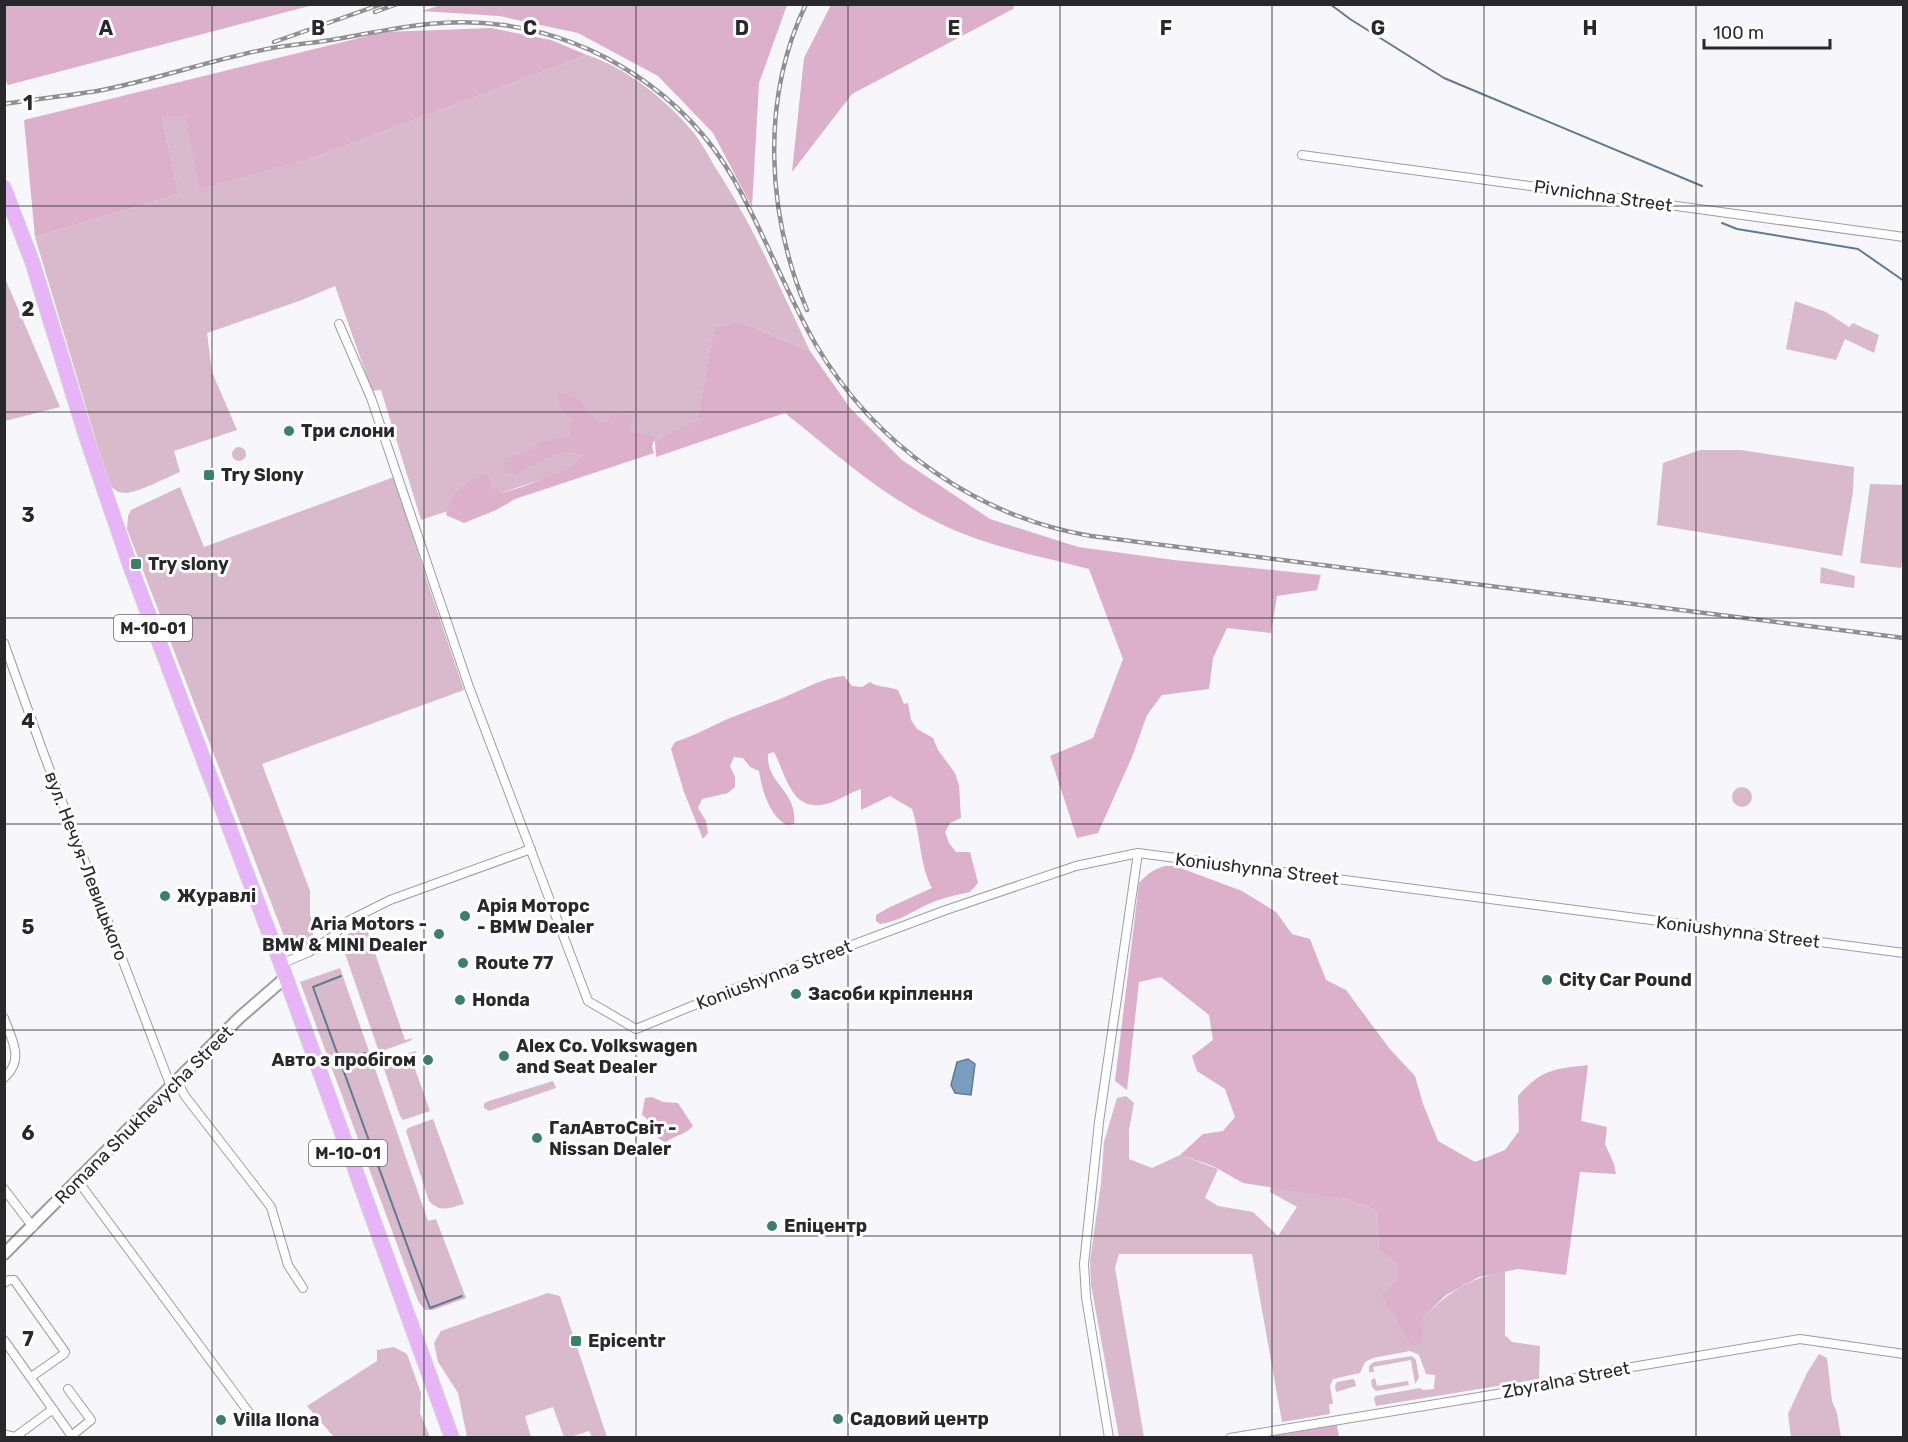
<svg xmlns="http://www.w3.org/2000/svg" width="1908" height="1442" viewBox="0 0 1908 1442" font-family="Rubik,sans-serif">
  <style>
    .green { fill: #d9b9cc }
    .forest { fill: #dcafcb }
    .water { fill: #789dbe; stroke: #607a92; stroke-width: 1.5 }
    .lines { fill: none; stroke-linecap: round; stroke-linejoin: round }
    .stream { stroke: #607a92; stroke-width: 2 }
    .minor-casing { stroke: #9d9ca1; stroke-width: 10 }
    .secondary-casing { stroke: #9d9ca1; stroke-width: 14 }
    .trunk-casing { stroke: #d4d4d5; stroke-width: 16 }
    .minor { stroke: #fff; stroke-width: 8 }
    .secondary { stroke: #fff; stroke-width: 10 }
    .trunk { stroke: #e8b4f8; stroke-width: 14 }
    .rail-casing { stroke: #909093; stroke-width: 4.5 }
    .rail { stroke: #fff; stroke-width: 2; stroke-dasharray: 7; stroke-linecap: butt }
    .grid { fill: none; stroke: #29292b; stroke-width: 1.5; stroke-opacity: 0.55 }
    .poi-dot { fill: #3e7e6c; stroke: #fff; stroke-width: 2 }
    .labels { text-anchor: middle; stroke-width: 6; stroke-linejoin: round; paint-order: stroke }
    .shield { fill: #fff; stroke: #69696b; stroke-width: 1.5 }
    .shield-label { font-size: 16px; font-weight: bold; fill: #29292b }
    .street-label { font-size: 18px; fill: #29292b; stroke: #fff }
    .poi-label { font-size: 18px; font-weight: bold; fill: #29292b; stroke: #fff; text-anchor: start }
    .grid-label { font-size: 20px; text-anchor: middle; font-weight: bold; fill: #29292b; stroke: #fff; stroke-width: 6; stroke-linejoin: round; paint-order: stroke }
  </style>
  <rect width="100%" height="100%" fill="#f7f6fb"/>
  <!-- green -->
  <path class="green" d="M 587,55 C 625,67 667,100 693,132 C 702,143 708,155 715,167 C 753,225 780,288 810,351 L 739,321 L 714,327 L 697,422 L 655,441 L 421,520 L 381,390 L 372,391 L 335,286 L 302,300 L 207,333 L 212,372 L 237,430 L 174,451 L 180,472 C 168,477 137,493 125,493 C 118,493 113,489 109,484 L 35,237 L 179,194 L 162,117 L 185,114 L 201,187 L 304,161 Z
    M 4,276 L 60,407 L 5,421 L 4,421 Z
    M 1795,301 L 1826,312 L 1849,327 L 1853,323 L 1879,335 L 1874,353 L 1845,339 L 1836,360 L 1786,349 Z
    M232 454a7 7 0 1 1 14 0a7 7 0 1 1-14 0Z
    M 1700,450 L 1740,450 L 1854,467 L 1853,492 L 1842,556 L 1657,525 L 1663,463 Z
    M 394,477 L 427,581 L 464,690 L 262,764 L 310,891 L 310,915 L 313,924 L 313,938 L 308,947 L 297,949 L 287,944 L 127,529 L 128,516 L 131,510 L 180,487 L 204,547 Z
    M 1870,484 L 1903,485 L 1904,554 L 1901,568 L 1860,563 Z
    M 1821,567 L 1855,576 L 1854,588 L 1820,583 Z
    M1732 797a10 10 0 1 1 20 0a10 10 0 1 1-20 0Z
    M 365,924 L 405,1040 L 413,1038 L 410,1041 L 379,1052 L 340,939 Z
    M 340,968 L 428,1221 L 436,1219 L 466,1298 L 433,1310 L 425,1310 L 418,1301 L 300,982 Z
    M 415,1051 L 417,1052 L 410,1055 L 430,1111 L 403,1120 L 400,1116 L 382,1063 Z
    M 553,1081 L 556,1088 L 489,1111 L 484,1108 L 484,1104 L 486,1102 Z
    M 1126,1096 L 1134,1103 L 1129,1130 L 1129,1159 L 1152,1168 L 1180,1155 L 1218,1169 L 1205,1198 L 1218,1206 L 1253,1212 L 1278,1236 L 1297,1207 L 1270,1192 L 1271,1186 L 1346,1199 L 1376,1210 L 1379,1250 L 1400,1264 L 1396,1281 L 1423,1317 C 1451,1291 1468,1279 1505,1271 L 1505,1335 L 1512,1342 L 1540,1346 L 1539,1379 L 1376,1406 L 1374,1399 L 1375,1396 L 1420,1388 L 1423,1390 L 1434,1389 L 1435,1375 L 1426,1374 L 1419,1355 L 1410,1351 L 1373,1358 L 1365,1362 L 1360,1373 L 1333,1379 L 1330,1386 L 1333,1404 L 1329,1404 L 1330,1414 L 1282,1422 L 1252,1254 L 1119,1254 L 1115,1268 L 1144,1437 L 1119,1437 L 1091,1285 L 1090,1261 L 1101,1183 L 1104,1142 L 1117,1098 Z
    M 433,1119 L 464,1204 C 450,1208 440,1213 429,1201 L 406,1131 L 408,1128 Z
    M 548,1293 L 560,1296 L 607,1437 L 592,1437 L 589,1431 L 570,1437 L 564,1437 L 553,1407 L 525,1416 L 531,1437 L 467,1437 L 458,1393 L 438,1362 L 434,1343 L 441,1331 Z
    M 394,1347 L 407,1354 L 421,1393 L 420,1413 L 430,1437 L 334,1437 L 307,1406 L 377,1361 L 377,1350 Z
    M 1819,1354 L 1827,1358 L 1832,1401 L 1837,1413 L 1841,1437 L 1791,1437 L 1788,1414 L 1807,1373 Z
    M 1412,1356 L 1416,1360 L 1419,1378 L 1415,1384 L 1411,1360 L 1373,1367 L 1374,1372 L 1369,1372 L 1369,1366 L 1374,1362 Z
    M 1375,1378 L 1377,1386 L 1408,1381 L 1409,1385 L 1376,1391 L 1372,1387 L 1371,1380 Z
    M 1353,1379 L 1355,1381 L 1356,1386 L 1336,1392 L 1335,1386 L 1337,1382 Z"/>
  <!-- forest -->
  <path class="forest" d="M 444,4 L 787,5 L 759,83 L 752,207 L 713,133 L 658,76 L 578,33 L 499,16 L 422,11 Z
    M 4,5 L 5,4 L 313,5 L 8,85 L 4,78 Z
    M 831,5 L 831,4 L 1015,5 L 1013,9 L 852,94 L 792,172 L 804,58 Z
    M 491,28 L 551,40 L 587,55 L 304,161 L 200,188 L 185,115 L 162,117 L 179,194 L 35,237 L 24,120 L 384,32 Z
    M 739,321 L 810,351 L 850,408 L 902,460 L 990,519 L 1078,547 L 1174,560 L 1321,575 L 1317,590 L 1277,596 L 1271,633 L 1227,628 L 1213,658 L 1209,689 L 1162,695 L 1147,715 L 1132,757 L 1098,833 L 1077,838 L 1050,756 L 1093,738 L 1123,659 L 1089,569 C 1035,555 983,546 933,520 C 878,493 833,451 785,413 L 656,457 L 655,441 L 697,421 L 714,327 Z
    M 557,391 L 579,400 L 596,421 L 605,423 L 612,413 L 634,416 L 628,431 L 655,437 L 652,447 L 654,453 L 515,499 L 496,510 L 464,523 L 446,515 C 453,490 463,483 487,474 L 492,488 L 502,493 L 522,487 L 572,467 L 584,455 C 560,446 535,463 514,475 L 503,469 L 505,458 L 524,454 L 541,442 L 570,436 L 572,419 L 561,409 Z
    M 844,676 L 852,686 L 862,687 L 870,682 C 878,688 888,686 898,690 L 904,704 L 908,703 L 911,720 L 917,729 L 933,738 L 938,750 L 955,773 L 959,785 L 961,818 L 950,823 L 945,832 L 949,843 L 956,852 L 970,852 L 978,883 L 970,892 C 954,895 939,899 924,906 C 906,915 901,920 880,924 L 876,921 L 876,915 L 888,908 L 932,888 C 919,864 921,835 912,809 L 890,796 L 861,810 L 861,789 C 849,793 838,801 826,804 C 791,813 786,774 774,752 L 768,754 C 766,785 798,790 794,824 L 787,825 C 769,816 762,790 759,771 L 750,767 L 743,758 L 734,757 L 730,766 L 735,777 L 735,787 L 728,793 L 702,799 L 698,808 L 706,821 L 708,833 L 703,839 L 684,792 L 671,749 L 675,742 C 694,736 712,726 730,718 C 749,710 769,704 787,696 C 807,688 822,678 844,676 Z
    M 1165,866 L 1175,866 L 1242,891 L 1276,912 L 1292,934 L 1310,939 L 1326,980 L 1346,990 L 1389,1048 L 1415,1076 L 1423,1104 L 1438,1141 L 1475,1162 L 1505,1150 L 1519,1131 L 1518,1096 C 1542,1069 1554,1069 1588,1065 L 1581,1121 L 1607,1127 L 1605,1144 L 1614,1164 L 1616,1174 L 1580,1172 L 1566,1275 L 1518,1269 L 1479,1277 L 1446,1295 L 1423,1317 L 1422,1343 L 1411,1345 L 1382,1295 L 1396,1281 L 1399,1264 L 1379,1250 L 1376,1210 L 1346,1199 L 1243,1183 L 1213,1166 L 1180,1155 L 1203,1134 L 1223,1131 L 1235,1117 L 1225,1089 L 1197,1071 L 1192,1056 L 1213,1040 L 1209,1015 L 1161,977 L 1139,982 L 1127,1090 L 1115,1081 L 1139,883 C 1147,874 1154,869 1165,866 Z
    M 652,1097 L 663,1102 L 678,1103 L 693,1126 C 685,1135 675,1135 666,1142 C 651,1138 654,1123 642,1115 L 645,1098 Z
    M 1337,1425 L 1339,1437 L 1265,1437 Z"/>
  <!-- water -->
  <path class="water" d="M 968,1059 L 975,1064 L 971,1095 L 955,1093 L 951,1085 L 957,1062 Z"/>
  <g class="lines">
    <!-- stream -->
    <path class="stream" d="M 1330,4 L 1350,19 L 1444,78 L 1702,186
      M 1722,223 L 1737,229 L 1858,249 L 1904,281
      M 341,976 L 313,987 L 430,1308 L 462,1296
      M 340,1063 L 365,1053"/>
    <defs>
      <path id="minor" d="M 1302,155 L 1904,237
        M 339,324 L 371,398 L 469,687 L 588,1001 L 636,1029 L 731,990 L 946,910 L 1076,866 L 1138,853 L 1904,953
        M 4,643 L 43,752 L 171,1087
        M 281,964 L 309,952 L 332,937 L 346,922 L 390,900 L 531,849
        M 4,1018 C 12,1040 25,1060 4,1078
        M 177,1081 L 185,1096 L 271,1207 L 288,1265 L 303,1288
        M 78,1181 L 253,1418
        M 4,1189 L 33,1227
        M 4,1283 L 9,1280 L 14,1280 L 65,1352 L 64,1354 L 31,1377
        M 4,1340 L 71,1435
        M 68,1389 L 91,1420 L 70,1437
        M 4,1434 L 15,1437 L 53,1409
        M 1109,1438 L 1086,1297 L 1084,1264 L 1099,1122 L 1138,853
        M 1230,1438 L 1497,1394 L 1620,1369 L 1800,1339 L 1904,1354"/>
      <path id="secondary" d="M 4,1254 L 239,1018 L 285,978"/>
      <path id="trunk" d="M 4,188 L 32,261 L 86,436 L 131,568 L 281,964 L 452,1438"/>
    </defs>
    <!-- minor casing -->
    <use href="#minor" class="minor-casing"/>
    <!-- secondary casing -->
    <use href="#secondary" class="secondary-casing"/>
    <!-- trunk casing -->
    <use href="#trunk" class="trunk-casing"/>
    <!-- minor -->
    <use href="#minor" class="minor"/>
    <!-- secondary -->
    <use href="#secondary" class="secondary"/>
    <!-- trunk -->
    <use href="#trunk" class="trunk"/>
    <defs>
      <path id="rail" d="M 806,4 C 760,100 767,215 807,310
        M 375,12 L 397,4
        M 274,42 L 382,4
        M 4,104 C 35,99 66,96 97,91 C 156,80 213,59 272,48 C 291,45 311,43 331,40 C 390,30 442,16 503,25 C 598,38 685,95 733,178 C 764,232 785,291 816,345 C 875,445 977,517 1091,536 L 1904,638"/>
    </defs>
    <!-- rail casing -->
    <use href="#rail" class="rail-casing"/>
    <!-- rail -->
    <use href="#rail" class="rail"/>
  </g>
  <!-- grid -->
  <path class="grid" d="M 212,4 L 212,1438M 424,4 L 424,1438M 636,4 L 636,1438M 848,4 L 848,1438M 1060,4 L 1060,1438M 1272,4 L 1272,1438M 1484,4 L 1484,1438M 1696,4 L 1696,1438M 4,206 L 1904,206M 4,412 L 1904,412M 4,618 L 1904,618M 4,824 L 1904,824M 4,1030 L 1904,1030M 4,1236 L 1904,1236"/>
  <!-- markers -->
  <g class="poi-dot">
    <circle cx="289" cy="431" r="6"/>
    <rect x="203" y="469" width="12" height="12" rx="3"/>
    <rect x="130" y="558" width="12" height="12" rx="3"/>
    <circle cx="165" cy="896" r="6"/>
    <circle cx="465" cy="916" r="6"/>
    <circle cx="439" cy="934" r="6"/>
    <circle cx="463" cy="963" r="6"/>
    <circle cx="1547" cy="980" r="6"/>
    <circle cx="796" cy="994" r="6"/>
    <circle cx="460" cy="1000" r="6"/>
    <circle cx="504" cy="1056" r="6"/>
    <circle cx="428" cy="1060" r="6"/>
    <circle cx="537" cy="1138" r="6"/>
    <circle cx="772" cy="1226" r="6"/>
    <rect x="570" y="1335" width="12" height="12" rx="3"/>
    <circle cx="838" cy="1419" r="6"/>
    <circle cx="221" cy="1420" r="6"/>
  </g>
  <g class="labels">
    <!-- shield labels -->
    <g class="shield">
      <rect x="114" y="615" width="78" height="26" rx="4.5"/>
      <rect x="309" y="1140" width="78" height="26" rx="4.5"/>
    </g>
    <g class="shield-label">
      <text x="153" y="634">М-10-01</text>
      <text x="348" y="1159">М-10-01</text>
    </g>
    <!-- street labels -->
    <g class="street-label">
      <text transform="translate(1603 196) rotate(8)" y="6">Pivnichna Street</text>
      <text transform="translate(86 866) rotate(69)" y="6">вул. Нечуя-Левицького</text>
      <text transform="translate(1257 869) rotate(7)" y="6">Koniushynna Street</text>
      <text transform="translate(1738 932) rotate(7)" y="6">Koniushynna Street</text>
      <text transform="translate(774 975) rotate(-21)" y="6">Koniushynna Street</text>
      <text transform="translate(144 1115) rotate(-45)" y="6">Romana Shukhevycha Street</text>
      <text transform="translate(1566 1380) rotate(-11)" y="6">Zbyralna Street</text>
    </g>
    <!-- poi labels -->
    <g class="poi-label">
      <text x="301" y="437">Три слони</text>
      <text x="221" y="481">Try Slony</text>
      <text x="148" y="570">Try slony</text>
      <text x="177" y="902">Журавлі</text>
      <text x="477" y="912">Арія Моторс<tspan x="477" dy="21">- BMW Dealer</tspan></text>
      <text x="427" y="930" text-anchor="end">Aria Motors -<tspan x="427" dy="21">BMW &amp; MINI Dealer</tspan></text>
      <text x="475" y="969">Route 77</text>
      <text x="1559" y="986">City Car Pound</text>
      <text x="808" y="1000">Засоби кріплення</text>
      <text x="472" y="1006">Honda</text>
      <text x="516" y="1052">Alex Co. Volkswagen<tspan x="516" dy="21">and Seat Dealer</tspan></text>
      <text x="416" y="1066" text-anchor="end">Авто з пробігом</text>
      <text x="549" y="1134">ГалАвтоСвіт -<tspan x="549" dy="21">Nissan Dealer</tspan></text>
      <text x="784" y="1232">Епіцентр</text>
      <text x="588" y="1347">Epicentr</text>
      <text x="850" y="1425">Садовий центр</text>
      <text x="233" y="1426">Villa Ilona</text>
    </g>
  </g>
  <g class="grid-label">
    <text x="106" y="35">A</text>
    <text x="318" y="35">B</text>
    <text x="530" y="35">C</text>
    <text x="742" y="35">D</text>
    <text x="954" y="35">E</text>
    <text x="1166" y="35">F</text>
    <text x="1378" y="35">G</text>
    <text x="1590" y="35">H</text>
    <text x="28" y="110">1</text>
    <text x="28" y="316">2</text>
    <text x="28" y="522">3</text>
    <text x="28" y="728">4</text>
    <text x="28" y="934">5</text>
    <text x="28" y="1140">6</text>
    <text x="28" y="1346">7</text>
  </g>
  <!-- border -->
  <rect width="1908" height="1442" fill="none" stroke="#29292b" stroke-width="12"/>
  <!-- scale -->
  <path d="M1704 39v9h126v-9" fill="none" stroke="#29292b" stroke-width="3"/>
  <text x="1713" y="39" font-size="18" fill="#29292b" stroke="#ffffff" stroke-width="4.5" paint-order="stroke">100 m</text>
</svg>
